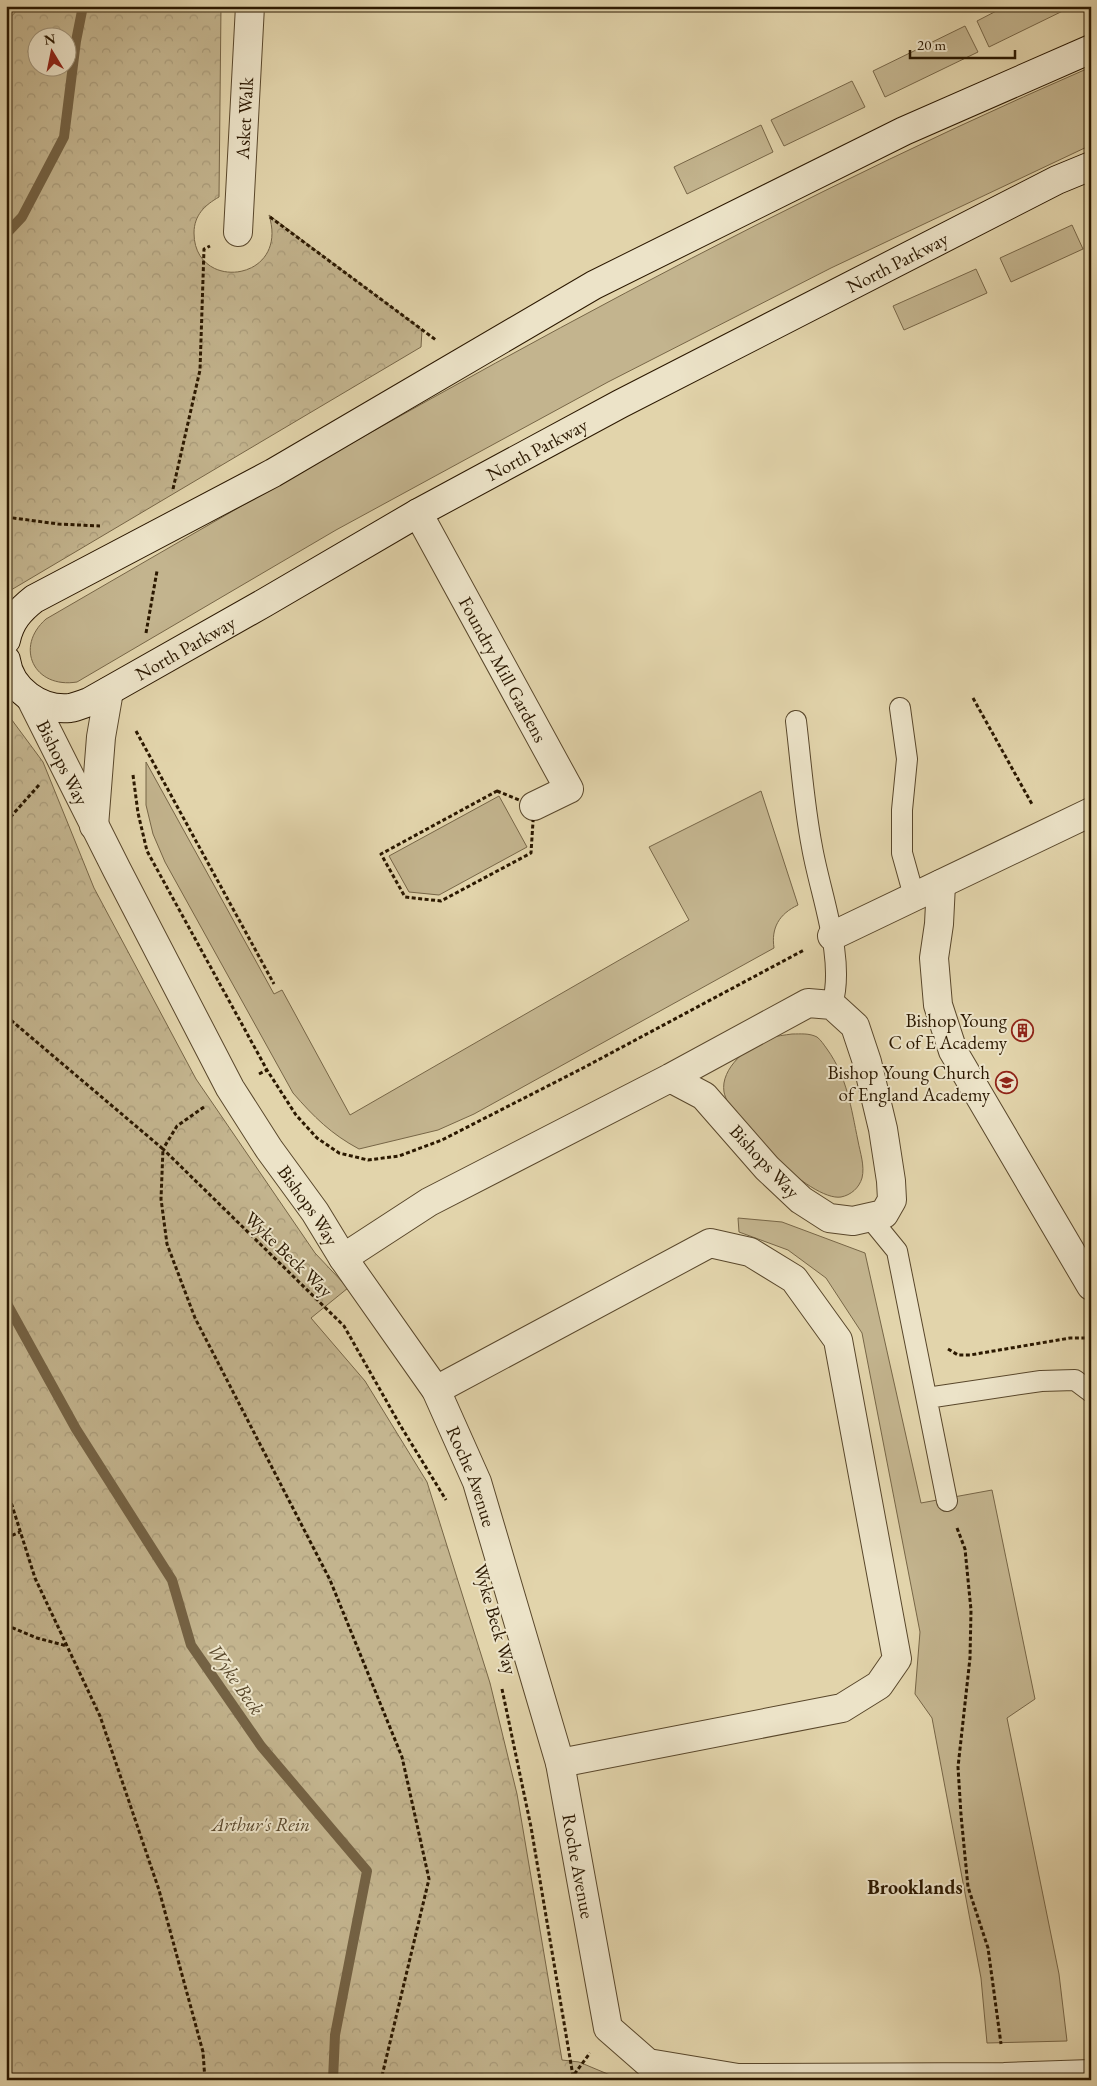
<svg xmlns="http://www.w3.org/2000/svg" width="1097" height="2086" viewBox="0 0 1097 2086" font-family="'EB Garamond',serif">
  <style>
    .green { fill: #c3b48e; stroke: #776647 }
    .forest { fill: url(#forest-crowns); stroke: #776647; fill-rule: evenodd }
    .lines { fill: none; stroke-linecap: round; stroke-linejoin: round }
    .stream { stroke: #746244; stroke-width: 10 }
    .lane-casing { stroke: #59472b; stroke-width: 22 }
    .street-casing { stroke: #59472b; stroke-width: 30 }
    .secondary-casing { stroke: #2b1800; stroke-width: 30 }
    .path { stroke: #2b1800; stroke-width: 3; stroke-dasharray: 4 2.5; stroke-linecap: butt }
    .lane { stroke: #ece3c8; stroke-width: 20 }
    .street { stroke: #ece3c8; stroke-width: 28 }
    .secondary { stroke: #ece3c8; stroke-width: 28 }
    .labels { text-anchor: middle; stroke-width: 4; stroke-linejoin: round; paint-order: stroke }
    .street-label { font-size: 19px; fill: #2b1800; stroke: #ece3c8 }
    .poi-label { font-size: 19px; fill: #2b1800; stroke: #ece3c8; text-anchor: end }
    .park-label { font-size: 19px; font-style: italic; fill: #59472b; stroke: #ece3c8 }
    .water-label { font-size: 20px; font-style: italic; fill: #5b4a2d; stroke: #ece3c8 }
    .neighbourhood-label { font-size: 20px; font-weight: bold; fill: #2b1800; stroke: #ece3c8 }
  </style>
  <defs>
    <pattern id="forest-crowns" width="20" height="18" patternUnits="userSpaceOnUse" patternTransform="scale(1.25)"><rect width="20" height="18" fill="#c3b48e"/><path d="M2 6a3 3 0 1 1 6 0M12 15a3 3 0 1 1 6 0" fill="none" stroke="#a89a79"/></pattern>
  </defs>
  <rect width="100%" height="100%" fill="#e2d4ab"/>
  <filter id="stains"><feTurbulence type="fractalNoise" baseFrequency=".004" numOctaves="4"/><feColorMatrix values="0 0 0 0 .2 0 0 0 0 .09 0 0 0 0 .02 0 0 0 .5 -.17"/></filter>
  <radialGradient id="worn" r=".72"><stop offset=".6" stop-color="#630" stop-opacity="0"/><stop offset="1" stop-color="#630" stop-opacity=".3"/></radialGradient>
  <!-- green -->
  <path class="green" d="M 1006,6 L 1073,6 L 989,47 L 977,21 Z
    M 965,26 L 978,52 L 885,97 L 873,71 Z
    M 1091,67 L 1091,145 L 831,268 L 608,382 L 336,530 L 77,682 C 34,689 14,647 46,619 C 387,421 729,224 1091,67 Z
    M 852,81 L 865,107 L 784,146 L 771,120 Z
    M 761,125 L 773,152 L 687,194 L 674,167 Z
    M 1072,225 L 1083,249 L 1011,282 L 1000,258 Z
    M 976,269 L 987,293 L 904,330 L 893,306 Z
    M 146,762 L 274,994 L 282,990 L 350,1115 L 689,920 L 649,847 L 761,791 L 798,905 C 779,914 771,928 774,948 L 474,1114 L 438,1130 L 359,1149 C 331,1134 314,1117 293,1093 L 165,862 L 153,834 L 146,805 Z
    M 499,796 L 527,847 L 439,895 L 409,892 L 389,856 Z
    M 792,1034 C 801,1034 809,1033 817,1037 C 821,1040 824,1045 827,1049 C 847,1077 851,1107 858,1141 C 860,1152 865,1166 862,1178 C 859,1188 851,1195 841,1197 C 811,1202 729,1120 724,1092 C 720,1068 749,1045 769,1038 C 776,1036 785,1035 792,1034 Z
    M 738,1218 L 782,1222 L 865,1253 L 921,1503 L 992,1490 L 1035,1699 L 1007,1718 L 1059,1974 L 1067,2041 L 987,2043 L 981,1978 L 932,1718 L 915,1694 L 920,1632 L 862,1333 L 826,1278 L 788,1250 L 739,1232 Z"/>
  <!-- forest -->
  <path class="forest" d="M 21,6 L 221,6 L 219,197 C 205,205 194,215 194,233 C 194,293 290,282 269,215 L 422,330 L 421,347 L 6,593 L 6,22 ZM 38,38 L 68,38 L 68,68 L 38,68 Z
    M 6,712 L 43,762 L 94,888 L 196,1079 L 315,1253 L 348,1288 L 311,1318 L 365,1381 L 427,1482 L 490,1683 L 517,1794 L 562,2060 L 579,2062 L 622,2080 L 6,2080 Z"/>
  <g class="lines">
    <!-- stream -->
    <path class="stream" d="M 6,234 L 22,217 L 64,137 L 76,41 L 83,6
      M 6,1302 L 76,1429 L 172,1580 L 191,1645 L 261,1746 L 367,1871 L 335,2035 L 333,2080"/>
    <defs>
      <path id="lane" d="M 900,708 L 907,759 L 902,810 L 902,853 L 914,896
        M 796,721 C 801,763 804,806 812,847 C 820,894 846,959 832,1005
        M 870,1218 L 897,1251 L 947,1501
        M 927,1398 L 1041,1381 L 1075,1380 L 1091,1392"/>
      <g id="street">
        <path id="s1" d="M 238,232 L 250,6"/>
        <path id="s2" d="M 418,513 L 569,789 L 534,806"/>
        <path id="s3" d="M 31,699 L 117,870 L 230,1088 L 269,1149 L 315,1212 L 343,1258 L 429,1202 L 670,1078 L 808,1003 L 832,1005 L 855,1026 L 867,1062 L 883,1129 L 891,1181 L 892,1200 L 884,1214 L 853,1221 L 829,1218 L 801,1200 L 767,1168 L 704,1096 L 670,1078"/>
        <path d="M 94,826 L 101,737 L 109,691"/>
        <path d="M 941,884 L 939,924 L 934,958 L 938,1005 L 953,1051 L 1091,1286"/>
        <path d="M 832,936 L 1091,812"/>
        <path id="s4" d="M 343,1258 L 436,1390 L 477,1482 L 560,1763 L 608,2028 L 648,2063 L 738,2078 L 1004,2077 L 1091,2074"/>
        <path d="M 436,1390 L 710,1243 L 750,1252 L 794,1279 L 838,1340 L 897,1659 L 879,1685 L 842,1708 L 560,1763"/>
      </g>
      <g id="secondary">
        <path d="M 6,640 C 10,621 20,610 34,599 L 273,473 L 594,285 L 904,131 L 1091,49"/>
        <path id="s5" d="M 6,660 C 10,689 40,711 70,708 C 76,707 83,704 89,702 L 264,603 L 418,513 L 620,404 L 1057,180 L 1091,166"/>
      </g>
    </defs>
    <!-- lane casing -->
    <use href="#lane" class="lane-casing"/>
    <!-- street casing -->
    <use href="#street" class="street-casing"/>
    <!-- secondary casing -->
    <use href="#secondary" class="secondary-casing"/>
    <!-- path -->
    <path class="path" d="M 270,217 L 436,340
      M 173,489 L 200,370 L 204,249 L 210,246
      M 6,517 L 58,524 L 100,526
      M 146,633 L 157,571
      M 973,698 L 1033,806
      M 136,731 L 274,984
      M 133,775 L 138,813 L 147,851 L 267,1070 L 296,1115 L 317,1138 L 339,1153 L 368,1160 L 399,1156 L 442,1140 L 583,1068 L 804,950
      M 497,791 L 534,806 L 531,853 L 441,901 L 405,897 L 381,854 Z
      M 6,822 L 39,785
      M 6,1016 L 163,1149 L 161,1199 L 167,1244 L 195,1318 L 330,1580 L 402,1757 L 429,1879 L 381,2080
      M 259,1074 L 267,1070
      M 204,1107 L 177,1126 L 163,1149 L 344,1326 L 400,1425 L 446,1500
      M 948,1349 L 958,1355 L 970,1355 L 1070,1338 L 1091,1338
      M 6,1478 L 10,1499 L 35,1578 L 100,1716 L 159,1890 L 203,2052 L 205,2080
      M 957,1528 L 965,1549 L 971,1610 L 970,1658 L 958,1767 L 961,1815 L 968,1887 L 988,1948 L 1001,2044
      M 6,1538 L 20,1532
      M 6,1625 L 37,1638 L 67,1646
      M 502,1689 L 531,1827 L 573,2076
      M 574,2080 L 573,2076 L 590,2053"/>
    <!-- lane -->
    <use href="#lane" class="lane"/>
    <!-- street -->
    <use href="#street" class="street"/>
    <!-- secondary -->
    <use href="#secondary" class="secondary"/>
  </g>
  <!-- icons -->
  <defs>
    <symbol id="building-ring" viewBox="-11 -11 22 22"><circle r="9.5" fill="#ece3c8" stroke="#8f2418" stroke-width="1.5"/><path d="M-4-6H4V6H1V3H-1V6H-4ZM-2.5-4.3h1.7v1.8h-1.7ZM.8-4.3h1.7v1.8H.8ZM-2.5-1h1.7V.8h-1.7ZM.8-1h1.7V.8H.8Z" fill="#8f2418"/></symbol>
    <symbol id="school-ring" viewBox="-11 -11 22 22"><circle r="9.5" fill="#ece3c8" stroke="#8f2418" stroke-width="1.5"/><path d="M0-5L7-2L0 1L-7-2ZM-4 1L0 2.5L4 1V4Q0 6-4 4Z" fill="#8f2418"/></symbol>
  </defs>
  <g fill-rule="evenodd">
    <use href="#building-ring" x="1010" y="1018" width="25" height="25"/>
    <use href="#school-ring" x="994" y="1070" width="25" height="25"/>
  </g>
  <g class="labels">
    <!-- street labels -->
    <g class="street-label">
      <text dy="7" stroke="none"><textPath href="#s1" startOffset="114">Asket Walk</textPath></text>
      <text dy="7" stroke="none"><textPath href="#s5" startOffset="1028">North Parkway</textPath></text>
      <text dy="7" stroke="none"><textPath href="#s5" startOffset="622">North Parkway</textPath></text>
      <text dy="7" stroke="none"><textPath href="#s5" startOffset="218">North Parkway</textPath></text>
      <text dy="7" stroke="none"><textPath href="#s2" startOffset="178">Foundry Mill Gardens</textPath></text>
      <text dy="7" stroke="none"><textPath href="#s3" startOffset="71">Bishops Way</textPath></text>
      <text transform="translate(765 1161) rotate(47)" y="7">Bishops Way</text>
      <text dy="7" stroke="none"><textPath href="#s3" startOffset="578">Bishops Way</textPath></text>
      <text transform="translate(289 1254) rotate(44)" y="7">Wyke Beck Way</text>
      <text dy="7" stroke="none"><textPath href="#s4" startOffset="255">Roche Avenue</textPath></text>
      <text transform="translate(496 1619) rotate(74)" y="7">Wyke Beck Way</text>
      <text dy="7" stroke="none"><textPath href="#s4" startOffset="660">Roche Avenue</textPath></text>
    </g>
    <!-- poi labels -->
    <g class="poi-label">
      <text x="1007" y="1027">Bishop Young<tspan x="1007" dy="22">C of E Academy</tspan></text>
      <text x="990" y="1079">Bishop Young Church<tspan x="990" dy="22">of England Academy</tspan></text>
    </g>
    <!-- park labels -->
    <g class="park-label">
      <text x="261" y="1831">Arthur's Rein</text>
    </g>
    <!-- water labels -->
    <g class="water-label">
      <text transform="translate(236 1679) rotate(55)" y="7">Wyke Beck</text>
    </g>
    <!-- neighbourhood labels -->
    <g class="neighbourhood-label">
      <text x="915" y="1894">Brooklands</text>
    </g>
  </g>
  <!-- margin -->
  <rect width="1097" height="2086" fill="none" stroke="#e2d4ab" stroke-width="25"/>
  <rect x="8" y="8" width="1082" height="2071" fill="none" stroke="#2b1800" stroke-width="2.5"/>
  <rect x="12" y="12" width="1072" height="2061" fill="none" stroke="#2b1800"/>
  <!-- north arrow -->
  <g transform="translate(52 52) rotate(350)"><circle r="24" fill="#ece3c8" stroke="#9f9278"/>
  <path d="M0-4L9 19L0 12L-9 19Z" fill="#8f2418"/>
  <text y="-8" font-size="14" font-weight="bold" text-anchor="middle" fill="#2b1800">N</text>
  </g>
  <!-- scale -->
  <path d="M910 50v8h105v-8" fill="none" stroke="#2b1800" stroke-width="2.5"/>
  <text x="917" y="50" font-size="15" fill="#2b1800" stroke="#ece3c8" stroke-width="4" paint-order="stroke">20 m</text>
  <rect width="100%" height="100%" filter="url(#stains)"/>
  <rect width="100%" height="100%" fill="url(#worn)"/>
</svg>
